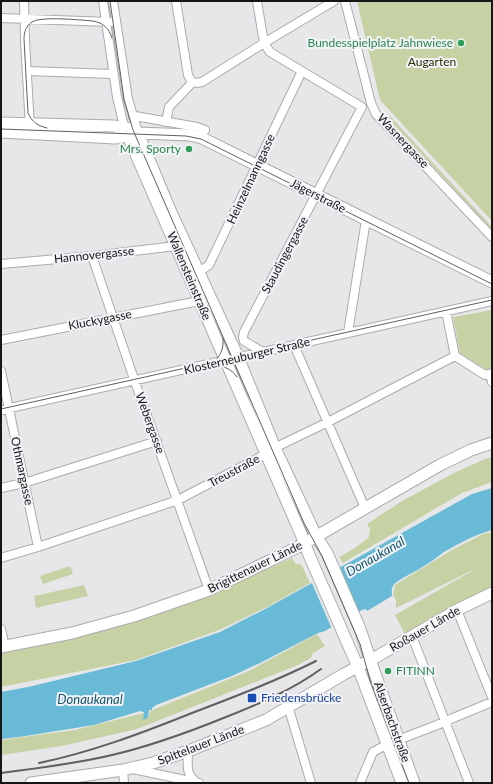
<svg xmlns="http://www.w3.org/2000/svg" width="493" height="784" viewBox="0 0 493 784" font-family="Lato,sans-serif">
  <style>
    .green { fill: #c6d2a4 }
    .water { fill: #68bad6 }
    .pier { fill: #e7e7ea }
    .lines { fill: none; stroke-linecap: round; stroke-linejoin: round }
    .minor-casing { stroke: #ababaf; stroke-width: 10 }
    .major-casing { stroke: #ababaf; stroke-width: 13 }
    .minor { stroke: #fff; stroke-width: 8 }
    .major { stroke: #fff; stroke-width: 11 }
    .tram { stroke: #606062; stroke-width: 1 }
    .rail { stroke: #606062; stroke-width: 2 }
    .leisure-dot { fill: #2e9e5b; stroke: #f4f4f8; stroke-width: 1.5 }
    .transit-dot { fill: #1a4fb4; stroke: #f4f4f8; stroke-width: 1.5 }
    .labels { text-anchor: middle; stroke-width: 4; stroke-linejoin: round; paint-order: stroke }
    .leisure-label { font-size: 12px; fill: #27864d; stroke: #f4f4f8; text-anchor: end }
    .park-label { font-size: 12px; fill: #262f00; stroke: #f4f4f8 }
    .street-label { font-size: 12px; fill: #161617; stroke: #f4f4f8 }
    .transit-label { font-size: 12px; fill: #164399; stroke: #f4f4f8; text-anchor: start }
    .water-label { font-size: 13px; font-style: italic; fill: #12576b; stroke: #f4f4f8 }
  </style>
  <rect width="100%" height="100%" fill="#e7e7ea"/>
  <!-- green -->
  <path class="green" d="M 357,1 L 492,1 L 492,221 L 380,100 Z
    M 390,116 L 492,227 L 492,230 L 388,118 Z
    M 492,310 L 492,369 L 486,370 L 460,353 L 453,317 Z
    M 492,457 L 492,482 L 462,493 L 343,563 L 339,557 L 355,548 L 369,537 L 370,529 L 367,524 L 402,501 L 456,472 L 485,459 Z
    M 492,532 L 492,587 L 450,608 L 405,634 L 395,615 L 474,570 L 473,570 L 396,608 L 396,600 L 393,595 L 395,585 L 452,550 L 483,534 Z
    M 292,558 L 296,564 L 300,564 L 303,568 L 310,583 L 267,607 L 219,630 L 136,660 L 1,687 L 1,652 L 101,630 L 269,566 L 272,567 Z
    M 70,566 L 73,574 L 43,584 L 40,576 Z
    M 84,585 L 88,596 L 36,608 L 34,596 Z
    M 317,634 L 325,646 L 312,654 L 311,658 L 298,665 L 137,729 L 62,746 L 1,755 L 1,740 L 75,730 L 144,713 L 143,720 L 148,718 L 150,711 L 249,671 Z"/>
  <!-- water -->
  <path class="water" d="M 492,488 L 492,530 C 475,535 459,543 444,552 C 437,557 431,562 424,566 C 417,571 396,580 393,586 C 391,589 392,593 392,596 L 367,611 L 366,609 L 362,610 L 325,631 L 318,633 L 260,663 L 232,676 L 156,705 L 152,708 L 152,710 L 149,710 L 148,718 L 143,720 L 144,712 L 140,711 L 94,725 L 19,737 L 1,739 L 1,692 L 28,687 L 136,661 L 220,632 L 267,608 L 472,494 Z"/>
  <!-- pier -->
  <path class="pier" d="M 338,567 L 359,614 L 332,629 L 311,581 Z"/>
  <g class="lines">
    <defs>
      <path id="minor" d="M 24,1 L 25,40 L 30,128
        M 103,1 L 117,97 L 122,118 L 126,132
        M 113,1 L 128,99 L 138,133
        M 176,1 L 188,75 C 192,83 193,84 202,82 L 264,43 L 334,1
        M 257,1 L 264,43 L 270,52 L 362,107 L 244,332 L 243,337 L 244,341 L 263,352
        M 345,1 L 371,103 L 376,114 L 492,237
        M 1,18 L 110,22
        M 27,71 L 113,74
        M 135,116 L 197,127 L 205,130
        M 166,122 L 169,107 L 190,85 L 191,82
        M 92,256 L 134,379 L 209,590
        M 1,264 L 92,256 L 176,246 L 181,243
        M 196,274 L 209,265 L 302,71
        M 446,311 L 455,356 L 485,375 L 492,373
        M 348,333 L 366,220
        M 1,340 L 199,301
        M 294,345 L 365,508
        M 1,371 L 38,547
        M 490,374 L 492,382
        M 1,410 L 492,301
        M 1,488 L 24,483 L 157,441
        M 1,558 L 38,547 L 178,500 L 262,456 L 266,452 L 328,422 L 455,356
        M 457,610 L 492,697
        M 1,629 L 5,647
        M 412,636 L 469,783
        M 288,706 L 311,783
        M 398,740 L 437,725 L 453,718 L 492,702
        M 188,751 C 188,765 185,773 196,782
        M 133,769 L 199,783
        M 123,770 L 124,783
        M 360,783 L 373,752 L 388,744"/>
      <path id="major" d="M 1,123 L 114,126 L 131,129 L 138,133
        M 1,132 L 115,138 L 128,136 L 138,133 L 190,135 L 202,138 L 492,282
        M 138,133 L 170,210 L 238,357 L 275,448 L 316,536 L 327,553 L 360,629 L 374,671 L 414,783
        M 128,136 L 301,534 L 309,555 L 358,667 L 402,783
        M 1,647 L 72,633 L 134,616 L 209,590 L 298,547 L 440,465 L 471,450 L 492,443
        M 31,783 L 123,770 L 153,763 L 188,751 L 266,720 L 344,674 L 376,657 L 457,610 L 492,593"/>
    </defs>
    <!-- minor casing -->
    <use href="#minor" class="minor-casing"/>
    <!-- major casing -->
    <use href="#major" class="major-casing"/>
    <!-- minor -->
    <use href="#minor" class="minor"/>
    <!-- major -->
    <use href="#major" class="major"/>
    <!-- tram -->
    <path class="tram" d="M 110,1 L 124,99 L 133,130 L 304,523 L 322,556 L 360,644 L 370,680 L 409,783
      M 47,128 C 38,126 32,122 28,113 L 24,39 C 24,32 26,26 32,22 C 41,16 80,20 93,21 C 103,23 109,28 112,38
      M 1,129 L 186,136 L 201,139 L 217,147 L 492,284
      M 213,363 C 220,357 224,349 223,338
      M 211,366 C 222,365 231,368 237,377
      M 1,409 L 492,300"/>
    <!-- rail -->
    <path class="rail" d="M 39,763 C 92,752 142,733 192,713 C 234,697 276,681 316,661
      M 1,773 C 38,768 75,764 112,755 C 151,746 189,732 226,717 C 259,704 292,690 321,669"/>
  </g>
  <!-- markers -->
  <g class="leisure-dot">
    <circle cx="461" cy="43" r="4"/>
    <circle cx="189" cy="149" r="4"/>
    <circle cx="388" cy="671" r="4"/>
  </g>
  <rect class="transit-dot" x="247" y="693" width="10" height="10" rx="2"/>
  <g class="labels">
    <!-- leisure labels -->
    <g class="leisure-label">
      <text x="453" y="47">Bundesspielplatz Jahnwiese</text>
      <text x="181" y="153">Mrs. Sporty</text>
      <text x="396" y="675" text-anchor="start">FITINN</text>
    </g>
    <!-- park labels -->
    <g class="park-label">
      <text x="432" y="66">Augarten</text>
    </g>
    <!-- street labels -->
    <g class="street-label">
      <text transform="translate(403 141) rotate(47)" y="4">Wasnergasse</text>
      <text transform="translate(251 179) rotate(-65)" y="4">Heinzelmanngasse</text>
      <text transform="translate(318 196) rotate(27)" y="4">Jägerstraße</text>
      <text transform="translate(94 255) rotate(-6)" y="4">Hannovergasse</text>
      <text transform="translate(285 255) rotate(-62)" y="4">Staudingergasse</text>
      <text transform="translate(189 276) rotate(67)" y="4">Wallensteinstraße</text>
      <text transform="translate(100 320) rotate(-11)" y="4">Kluckygasse</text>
      <text transform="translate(247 356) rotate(-13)" y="4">Klosterneuburger Straße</text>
      <text transform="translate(150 423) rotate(70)" y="4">Webergasse</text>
      <text transform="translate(22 471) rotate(78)" y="4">Othmargasse</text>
      <text transform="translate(234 471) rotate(-28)" y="4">Treustraße</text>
      <text transform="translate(255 567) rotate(-26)" y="4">Brigittenauer Lände</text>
      <text transform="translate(425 629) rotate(-30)" y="4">Roßauer Lände</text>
      <text transform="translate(392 722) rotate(70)" y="4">Alserbachstraße</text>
      <text transform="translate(201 745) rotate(-21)" y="4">Spittelauer Lände</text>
    </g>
    <!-- transit labels -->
    <g class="transit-label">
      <text x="261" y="702">Friedensbrücke</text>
    </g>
    <!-- water labels -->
    <g class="water-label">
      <text transform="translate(375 556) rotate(-30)" y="5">Donaukanal</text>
      <text x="90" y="704">Donaukanal</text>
    </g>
  </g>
  <!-- border -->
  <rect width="493" height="784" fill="none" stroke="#161617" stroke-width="4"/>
</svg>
